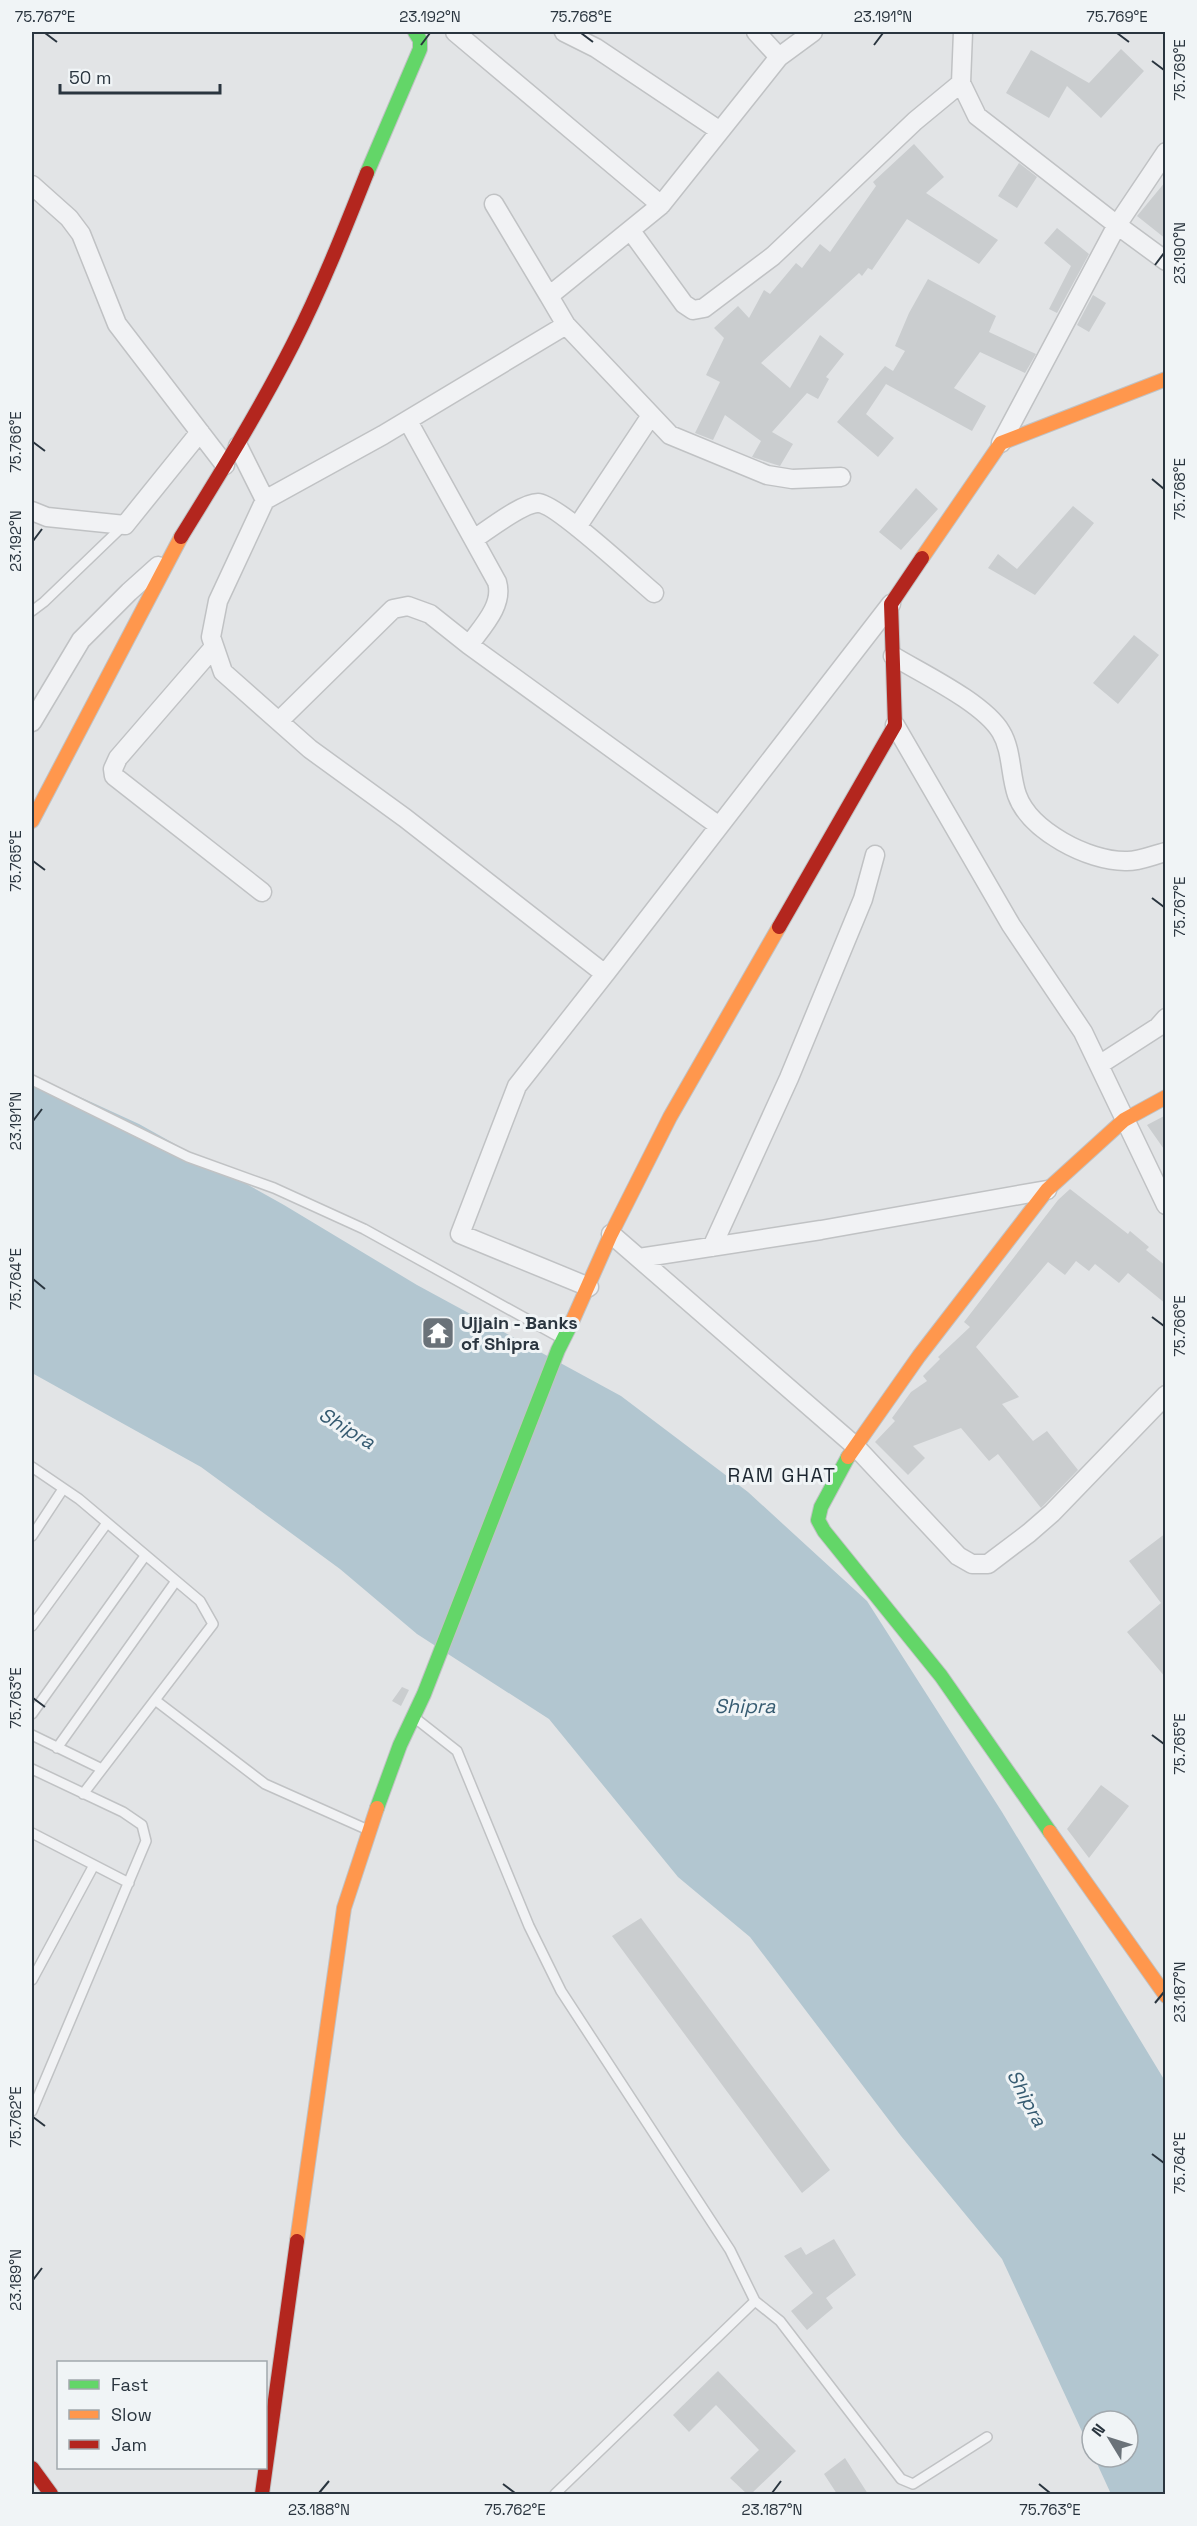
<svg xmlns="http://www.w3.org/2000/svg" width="1197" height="2526" viewBox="0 0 1197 2526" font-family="'Space Grotesk',sans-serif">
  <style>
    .water { fill: #b2c6d0 }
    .building { fill: #cacdcf }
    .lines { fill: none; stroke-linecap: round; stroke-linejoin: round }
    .lane-casing { stroke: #c0c2c4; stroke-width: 12 }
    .street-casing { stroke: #c0c2c4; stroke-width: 21 }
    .fast-casing { stroke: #c0c2c4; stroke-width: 16 }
    .slow-casing { stroke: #c0c2c4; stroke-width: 16 }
    .jam-casing { stroke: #c0c2c4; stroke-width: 16 }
    .lane { stroke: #f1f2f4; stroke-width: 9 }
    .street { stroke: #f1f2f4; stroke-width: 18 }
    .fast { stroke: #63d668; stroke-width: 14 }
    .slow { stroke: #ff974d; stroke-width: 14 }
    .jam { stroke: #b3261e; stroke-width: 14 }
    .ticks { fill: none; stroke: #2a353f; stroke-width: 2 }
    .labels { text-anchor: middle; stroke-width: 6; stroke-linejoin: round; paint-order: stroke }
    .poi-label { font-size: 18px; font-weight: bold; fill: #2a353f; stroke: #f0f4f6; text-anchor: start }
    .water-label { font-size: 20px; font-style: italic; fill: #365b71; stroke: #f0f4f6 }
    .neighbourhood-label { font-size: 20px; letter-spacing: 1.5px; fill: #1c2630; stroke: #f0f4f6 }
    .neatline { fill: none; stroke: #2a353f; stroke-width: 2 }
    .ticks-label { font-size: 15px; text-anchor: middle; fill: #2a353f }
  </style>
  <rect width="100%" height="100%" fill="#e2e4e6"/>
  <!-- water -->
  <path class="water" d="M 32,1075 L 139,1124 L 284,1205 L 417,1285 L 621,1396 L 748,1492 L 867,1601 L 1002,1812 L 1165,2081 L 1165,2494 L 1111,2494 L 1094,2457 L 1128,2457 L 1128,2421 L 1092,2421 L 1092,2453 L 1002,2259 L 901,2136 L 750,1937 L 678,1877 L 549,1719 L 417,1634 L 340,1569 L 201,1467 L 32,1373 Z"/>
  <!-- building -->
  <path class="building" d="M 1121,49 L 1144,71 L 1101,118 L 1067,86 L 1049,118 L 1006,93 L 1031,50 L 1089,83 Z
    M 914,144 L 944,177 L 926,193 L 998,240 L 979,264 L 907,219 L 872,270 L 868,268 L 862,276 L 859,273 L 761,363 L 790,388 L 820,335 L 844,354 L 826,377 L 829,379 L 818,399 L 807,393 L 772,432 L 793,444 L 780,466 L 752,457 L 761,441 L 725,415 L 713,440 L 695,433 L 720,382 L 706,375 L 724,338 L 714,328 L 738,306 L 749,318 L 764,290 L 770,294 L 796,263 L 802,268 L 820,244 L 830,252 L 876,186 L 873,182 Z
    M 1019,163 L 1037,177 L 1017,208 L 998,196 Z
    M 1166,181 L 1166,239 L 1137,216 Z
    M 1057,228 L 1089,254 L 1057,313 L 1049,309 L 1071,266 L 1044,243 Z
    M 928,279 L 996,316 L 989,332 L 1036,354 L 1025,373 L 980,352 L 954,388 L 986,406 L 972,431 L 886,384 L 866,414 L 894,438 L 878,457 L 837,422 L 885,366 L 893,371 L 905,351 L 895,346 L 909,313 Z
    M 1093,295 L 1106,303 L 1089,332 L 1077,325 Z
    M 916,488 L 938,509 L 901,550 L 879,532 Z
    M 1073,506 L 1094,523 L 1035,595 L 988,568 L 998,554 L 1017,569 Z
    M 1134,635 L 1159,655 L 1118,704 L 1093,683 Z
    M 1166,1115 L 1166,1152 L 1147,1125 Z
    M 1070,1189 L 1128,1234 L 1130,1231 L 1149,1247 L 1146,1250 L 1166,1266 L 1166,1304 L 1128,1273 L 1119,1283 L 1095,1264 L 1089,1271 L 1076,1261 L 1065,1275 L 1048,1262 L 976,1347 L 1019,1397 L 1002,1404 L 1033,1441 L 1047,1431 L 1078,1470 L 1041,1508 L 998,1454 L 989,1461 L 961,1428 L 913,1446 L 925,1458 L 908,1475 L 875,1442 L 895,1421 L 892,1418 L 911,1392 L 927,1381 L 923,1376 L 940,1359 L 938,1357 L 970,1327 L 964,1322 L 1058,1200 Z
    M 1166,1533 L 1166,1678 L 1127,1632 L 1161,1603 L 1129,1561 Z
    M 402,1687 L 409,1690 L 401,1706 L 392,1701 Z
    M 1101,1785 L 1129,1806 L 1089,1858 L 1067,1829 Z
    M 641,1918 L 830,2170 L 802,2193 L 612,1936 Z
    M 834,2239 L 856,2275 L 826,2298 L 833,2308 L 807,2330 L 791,2311 L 813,2293 L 784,2256 L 801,2247 L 806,2255 Z
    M 718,2371 L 796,2451 L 751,2494 L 747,2494 L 730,2478 L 759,2450 L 716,2405 L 689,2432 L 673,2415 Z
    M 845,2458 L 868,2494 L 837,2494 L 824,2474 Z"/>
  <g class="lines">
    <defs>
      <path id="lane" d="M 32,611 L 44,602 L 123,526
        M 32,1080 L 188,1157 L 274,1188 L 364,1229 L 561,1338
        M 32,1467 L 79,1499 L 200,1601 L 213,1624 L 83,1794
        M 32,1536 L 63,1489
        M 32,1626 L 107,1523
        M 155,1700 L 265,1784 L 366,1829
        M 32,1714 L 145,1556
        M 415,1718 L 457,1751 L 529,1926 L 561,1991 L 730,2250 L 755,2301 L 780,2321 L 901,2479 L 913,2484 L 987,2437
        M 32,1735 L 102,1769
        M 57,1748 L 176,1581
        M 32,1769 L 123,1812 L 142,1825 L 146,1841 L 32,2111
        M 32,1833 L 129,1883
        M 32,1980 L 94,1865
        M 555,2494 L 755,2301"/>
      <path id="street" d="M 455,32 L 661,205 L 779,57 L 813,32
        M 564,32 L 596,48 L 720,131
        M 756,32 L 779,57
        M 963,32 L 961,83 L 977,116 L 1117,225 L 1001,443
        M 1166,152 L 1117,225 L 1166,261
        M 32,185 L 69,218 L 81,234 L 117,324 L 225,465
        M 494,204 L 549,296
        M 631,231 L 684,304 L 693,310 L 704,308 L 773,256 L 915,121 L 961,83
        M 566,325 L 670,435 L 767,475 L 792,479 L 841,477
        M 408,421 L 497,582 C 504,605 482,627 469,645
        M 238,446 L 265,500 L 383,435 L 566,325 L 549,296 L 661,205
        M 265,500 L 218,601 L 211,637 L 223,672 L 310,749 L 405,818 L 605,974 L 891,604
        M 32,511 L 47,517 L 125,525 L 200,432
        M 577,527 L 650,417
        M 474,539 C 488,530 522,503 538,503 C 556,503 636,578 654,593
        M 214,647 L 118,758 L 113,769 L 114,776 L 262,892
        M 893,656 C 923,674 984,703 1001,732 C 1012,750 1010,775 1017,795 C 1030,831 1088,861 1125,861 C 1138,862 1153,855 1166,852
        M 279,721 L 393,609 L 408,606 L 430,614 L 469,645 L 719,826
        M 32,722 L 81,640 L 129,592 L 158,566
        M 895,725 L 1011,925 L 1083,1032 L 1166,1205
        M 1099,1065 L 1158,1027 L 1166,1018
        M 611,1234 L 854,1445 L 958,1556 L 972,1564 L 988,1564 L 1029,1533 L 1052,1513 L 1166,1395
        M 712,1247 L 789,1078 L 863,899 L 875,855
        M 639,1258 L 821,1230 L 1047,1190
        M 589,1287 L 460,1234 L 517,1086 L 605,974"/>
      <path id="fast" d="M 367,173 L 420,49 L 420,40 L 415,32
        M 848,1457 L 821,1507 L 818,1520 L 824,1531 L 941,1676 L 1050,1832
        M 377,1808 L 400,1745 L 424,1694 L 558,1350 L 571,1324"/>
      <path id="slow" d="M 922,558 L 1001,443 L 1166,379
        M 32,821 L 181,537
        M 571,1324 L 611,1234 L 670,1117 L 779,927
        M 848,1457 L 919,1356 L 1047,1190 L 1124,1120 L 1166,1097
        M 1050,1832 L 1166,1996
        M 297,2241 L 344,1908 L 377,1808"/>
      <path id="jam" d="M 181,537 C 220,474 259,411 293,344 C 321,289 344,231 367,173
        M 779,927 L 895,725 L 891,604 L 922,558
        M 32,2468 L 51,2494
        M 262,2494 L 297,2241"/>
    </defs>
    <!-- lane casing -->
    <use href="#lane" class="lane-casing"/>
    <!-- street casing -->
    <use href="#street" class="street-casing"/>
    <!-- fast casing -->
    <use href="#fast" class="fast-casing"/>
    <!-- slow casing -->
    <use href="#slow" class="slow-casing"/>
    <!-- jam casing -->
    <use href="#jam" class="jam-casing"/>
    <!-- lane -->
    <use href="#lane" class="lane"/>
    <!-- street -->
    <use href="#street" class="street"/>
    <!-- fast -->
    <use href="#fast" class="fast"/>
    <!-- slow -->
    <use href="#slow" class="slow"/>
    <!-- jam -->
    <use href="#jam" class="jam"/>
  </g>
  <!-- ticks -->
  <path class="ticks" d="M 45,33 L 57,42M 581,33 L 593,42M 1117,33 L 1129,42M 421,45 L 430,33M 874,45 L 883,33M 1152,61 L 1164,70M 1155,265 L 1164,253M 33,442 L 45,451M 1152,479 L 1164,489M 33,541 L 42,529M 33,861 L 45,870M 1152,898 L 1164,907M 33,1121 L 42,1109M 33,1279 L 45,1289M 1152,1317 L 1164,1326M 33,1698 L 45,1707M 1152,1735 L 1164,1744M 1155,2003 L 1164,1992M 33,2117 L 45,2126M 1152,2154 L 1164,2163M 33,2280 L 42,2268M 503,2484 L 515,2493M 1039,2484 L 1050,2493M 319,2493 L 329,2481M 772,2493 L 781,2481"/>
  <!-- icons -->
  <defs>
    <symbol id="temple-square" viewBox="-11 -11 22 22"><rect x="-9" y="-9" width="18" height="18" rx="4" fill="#6a7279" stroke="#f0f4f6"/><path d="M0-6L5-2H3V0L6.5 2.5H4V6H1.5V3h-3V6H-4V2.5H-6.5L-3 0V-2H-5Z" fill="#fff"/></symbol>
  </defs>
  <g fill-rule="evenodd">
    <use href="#temple-square" x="419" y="1314" width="38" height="38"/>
  </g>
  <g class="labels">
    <!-- poi labels -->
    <g class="poi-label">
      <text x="461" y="1329">Ujjain - Banks<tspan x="461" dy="21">of Shipra</tspan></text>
    </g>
    <!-- water labels -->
    <g class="water-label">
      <text transform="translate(347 1428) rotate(31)" y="7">Shipra</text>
      <text x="745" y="1713">Shipra</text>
      <text transform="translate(1027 2098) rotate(62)" y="7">Shipra</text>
    </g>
    <!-- neighbourhood labels -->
    <g class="neighbourhood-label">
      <text x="782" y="1482">RAM GHAT</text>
    </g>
  </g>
  <!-- border -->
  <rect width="1197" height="2526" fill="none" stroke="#f0f4f6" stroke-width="66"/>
  <!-- legend -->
  <rect x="57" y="2361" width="210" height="108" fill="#f0f4f6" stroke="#a1a8ad" stroke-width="1.5"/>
  <rect x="69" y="2380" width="30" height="9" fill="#63d668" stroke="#a1a8ad" stroke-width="1.5"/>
  <text x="111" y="2391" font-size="18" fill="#2a353f">Fast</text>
  <rect x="69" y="2410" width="30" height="9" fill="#ff974d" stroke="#a1a8ad" stroke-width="1.5"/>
  <text x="111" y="2421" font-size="18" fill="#2a353f">Slow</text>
  <rect x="69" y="2440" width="30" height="9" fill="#b3261e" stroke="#a1a8ad" stroke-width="1.5"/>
  <text x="111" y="2451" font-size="18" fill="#2a353f">Jam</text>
  <!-- north arrow -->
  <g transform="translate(1110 2439) rotate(308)"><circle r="28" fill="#f0f4f6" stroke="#a1a8ad" stroke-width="1.5"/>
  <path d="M0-4.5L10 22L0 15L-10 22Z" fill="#6a7279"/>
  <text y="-9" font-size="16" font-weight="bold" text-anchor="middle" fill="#2a353f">N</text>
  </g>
  <!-- scale -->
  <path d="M60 84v9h160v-9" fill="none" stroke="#2a353f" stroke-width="3"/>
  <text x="69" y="84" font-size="18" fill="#2a353f" stroke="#f0f4f6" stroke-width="4.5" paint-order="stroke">50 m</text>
  <rect x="33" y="33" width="1131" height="2460" class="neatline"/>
  <g class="ticks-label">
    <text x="45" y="22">75.767°E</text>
    <text x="430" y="22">23.192°N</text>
    <text x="581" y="22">75.768°E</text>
    <text x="883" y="22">23.191°N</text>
    <text x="1117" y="22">75.769°E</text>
    <text transform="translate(1180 70) rotate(-90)" y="5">75.769°E</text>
    <text transform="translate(1180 253) rotate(-90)" y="5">23.190°N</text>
    <text transform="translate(16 442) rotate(-90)" y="5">75.766°E</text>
    <text transform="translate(1180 489) rotate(-90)" y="5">75.768°E</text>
    <text transform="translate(16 541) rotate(-90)" y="5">23.192°N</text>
    <text transform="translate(16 861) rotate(-90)" y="5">75.765°E</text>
    <text transform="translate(1180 907) rotate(-90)" y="5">75.767°E</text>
    <text transform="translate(16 1121) rotate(-90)" y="5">23.191°N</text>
    <text transform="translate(16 1279) rotate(-90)" y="5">75.764°E</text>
    <text transform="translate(1180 1326) rotate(-90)" y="5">75.766°E</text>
    <text transform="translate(16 1698) rotate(-90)" y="5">75.763°E</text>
    <text transform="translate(1180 1744) rotate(-90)" y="5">75.765°E</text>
    <text transform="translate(1180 1992) rotate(-90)" y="5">23.187°N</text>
    <text transform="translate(16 2117) rotate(-90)" y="5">75.762°E</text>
    <text transform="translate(1180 2163) rotate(-90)" y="5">75.764°E</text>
    <text transform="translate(16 2280) rotate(-90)" y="5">23.189°N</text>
    <text x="319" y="2515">23.188°N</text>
    <text x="515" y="2515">75.762°E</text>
    <text x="772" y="2515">23.187°N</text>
    <text x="1050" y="2515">75.763°E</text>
  </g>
</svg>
